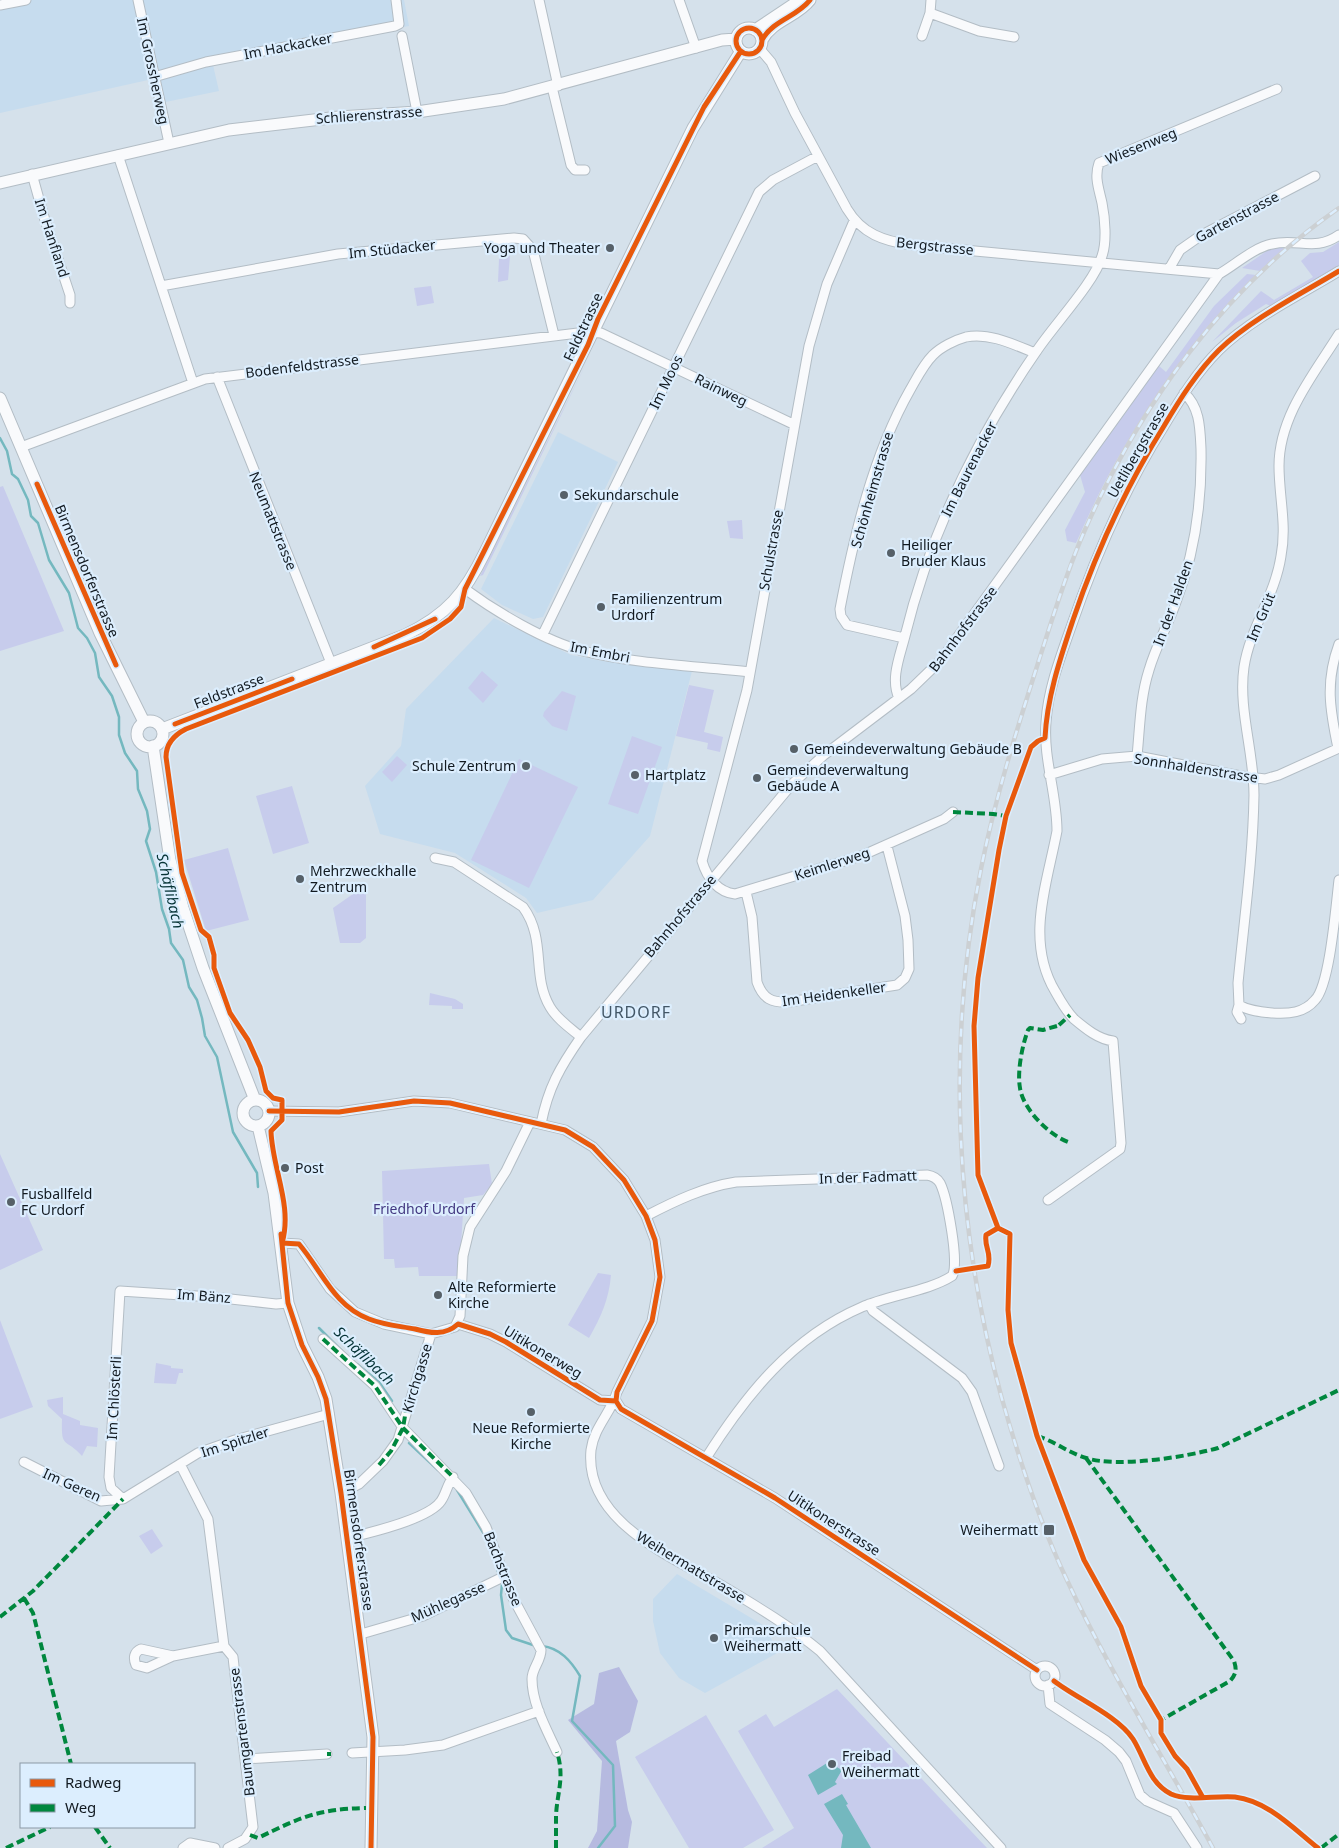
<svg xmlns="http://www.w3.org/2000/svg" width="1339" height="1848" viewBox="0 0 1339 1848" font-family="'Noto Sans',sans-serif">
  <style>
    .built { fill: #c6dcee }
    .green { fill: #c7ccec }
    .forest { fill: #b6bae0 }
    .water { fill: #74b8bf }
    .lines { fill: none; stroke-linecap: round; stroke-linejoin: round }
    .stream { stroke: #74b8bf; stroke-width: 2.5 }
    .street-casing { stroke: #b3bdc5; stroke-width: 11 }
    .secondary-casing { stroke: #b3bdc5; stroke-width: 13 }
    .street { stroke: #f9fafc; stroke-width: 9 }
    .secondary { stroke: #f9fafc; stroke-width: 11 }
    .rail-casing { stroke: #ccd0d3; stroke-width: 4.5 }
    .rail { stroke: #dceefe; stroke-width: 2.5; stroke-dasharray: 8; stroke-linecap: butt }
    .quiet { stroke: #00873e; stroke-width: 4; stroke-dasharray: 8 4; stroke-linecap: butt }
    .cycleway-casing { stroke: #dceefe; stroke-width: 8 }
    .cycleway { stroke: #e8590c; stroke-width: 5 }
    .poi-dot { fill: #566068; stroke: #dceefe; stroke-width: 2 }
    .labels { text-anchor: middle; stroke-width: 4.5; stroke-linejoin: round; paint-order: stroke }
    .street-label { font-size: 14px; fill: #121a21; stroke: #dceefe }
    .poi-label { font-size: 14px; fill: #121a21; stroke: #dceefe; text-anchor: start }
    .park-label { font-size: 14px; fill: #433982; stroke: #dceefe }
    .water-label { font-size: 15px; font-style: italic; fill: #053336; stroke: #dceefe }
    .quarter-label { font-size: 16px; letter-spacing: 1px; fill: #435767; stroke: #dceefe }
  </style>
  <rect width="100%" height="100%" fill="#d5e1eb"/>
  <!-- built -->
  <path class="built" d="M 0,0 L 404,0 L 409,26 L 213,65 L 219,91 L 156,104 L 148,80 L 0,113 Z
    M 558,432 L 618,462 L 543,617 L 533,619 L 502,605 L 481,589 Z
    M 494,618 L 571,655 L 603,661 L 692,671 L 650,836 L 593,900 L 537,913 L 526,898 L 455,853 L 380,834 L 365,786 L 401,746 L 406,709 Z
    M 677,1574 L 763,1625 L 779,1652 L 705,1693 L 679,1678 L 660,1653 L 653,1621 L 653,1599 Z"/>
  <!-- green -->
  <path class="green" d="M 1339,242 L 1339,266 L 1273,307 L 1266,304 L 1236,323 L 1212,342 L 1261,291 L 1274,300 L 1313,277 L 1301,261 L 1310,253 L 1323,252 Z
    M 1271,248 L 1286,248 L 1260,271 L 1242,268 Z
    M 510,256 L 508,280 L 498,282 L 499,259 Z
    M 1247,274 L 1256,275 C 1175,360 1123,436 1076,543 L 1067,541 L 1065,530 L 1085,492 L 1080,475 L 1159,366 L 1166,372 L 1214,306 Z
    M 431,286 L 434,303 L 417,306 L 414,288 Z
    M 588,360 L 483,575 L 480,576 Z
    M 3,486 L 64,631 L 0,651 L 0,487 Z
    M 742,520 L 743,539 L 730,538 L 727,521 Z
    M 482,671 L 498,685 L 483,703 L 468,688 Z
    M 689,685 L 714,690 L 704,732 L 723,737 L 720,752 L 707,749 L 708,743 L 676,736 Z
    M 562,691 L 576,696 L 567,731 L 552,726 L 543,716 L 544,712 Z
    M 632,736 L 662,747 L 638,814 L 608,804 Z
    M 397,756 L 407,765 L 392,782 L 382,772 Z
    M 519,759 L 578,787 L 529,888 L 471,860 Z
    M 292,786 L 309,843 L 273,854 L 256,796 Z
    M 228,848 L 249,920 L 206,931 L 184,860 Z
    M 363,887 L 366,894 L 366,938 L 360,943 L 340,943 L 333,908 Z
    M 430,993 L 455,999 L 463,1004 L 463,1009 L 452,1009 L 452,1006 L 429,1005 Z
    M 0,1154 L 43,1250 L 0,1270 Z
    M 489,1164 L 492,1184 L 483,1195 L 464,1198 L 459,1276 L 419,1276 L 418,1267 L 395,1268 L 394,1259 L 384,1259 L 382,1171 Z
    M 598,1273 L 611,1275 C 609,1299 601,1317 589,1338 L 568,1325 Z
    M 0,1320 L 33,1407 L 0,1419 Z
    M 156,1363 L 171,1366 L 171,1368 L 183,1369 L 183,1373 L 179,1373 L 176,1384 L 154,1383 Z
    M 63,1397 L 63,1414 L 80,1421 L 80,1425 L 98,1428 L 97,1447 L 87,1446 L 82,1456 C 65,1437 61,1450 62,1419 L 48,1406 L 47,1400 Z
    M 152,1529 L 163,1546 L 151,1554 L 139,1536 Z
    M 837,1689 L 987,1848 L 762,1848 L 794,1828 L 738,1731 L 766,1714 L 774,1727 Z
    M 706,1715 L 774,1830 L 743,1848 L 689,1848 L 635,1757 Z"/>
  <!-- forest -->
  <path class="forest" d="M 619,1667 L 638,1701 L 630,1732 L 616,1741 L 628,1810 L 632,1822 L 628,1848 L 588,1848 L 597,1831 L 602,1761 L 568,1720 L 594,1704 L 599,1673 Z"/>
  <!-- water -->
  <path class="water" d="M 827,1763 L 830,1763 L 831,1767 L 833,1765 L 842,1770 L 835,1782 L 837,1784 L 818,1795 L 808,1775 Z
    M 842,1794 L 848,1804 L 846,1805 L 871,1848 L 841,1848 L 843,1835 L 824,1804 Z"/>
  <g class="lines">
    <!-- stream -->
    <path class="stream" d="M 0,438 L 7,451 L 12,474 L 18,479 L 28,500 L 31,516 L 38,523 L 49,560 L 69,593 L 78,628 L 87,638 L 95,653 L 99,677 L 112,696 L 119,717 L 119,735 L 125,753 L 137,771 L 138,789 L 147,811 L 150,829 L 146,841 L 156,872 L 162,909 L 169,929 L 171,943 L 183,960 L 189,987 L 197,1000 L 202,1018 L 205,1036 L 217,1057 L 233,1132 L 257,1173 L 258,1187
      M 319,1328 L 342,1351
      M 357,1364 L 379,1382 L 392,1401
      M 409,1443 L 438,1470
      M 457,1490 L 484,1534
      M 496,1565 L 502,1584 L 501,1595 L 506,1630 L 512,1638 L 536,1646
      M 542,1646 C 560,1648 571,1661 580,1676 L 572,1721 L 613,1765 L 615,1826 L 598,1848"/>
    <defs>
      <path id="street" d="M 138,0 L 169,143
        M 539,0 L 558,86
        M 679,0 L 696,48
        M 0,5 L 26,0
        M 930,13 L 979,31 L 1014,37
        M 402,36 L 417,112
        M 922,36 L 930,13 L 931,0
        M 759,48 L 771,62 L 795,113 L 847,209 C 862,234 884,241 911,245 L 1219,274
        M 154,77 L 206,62 L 395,26 L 399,24 L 396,0
        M 552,87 L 571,165 L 575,170 L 585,170
        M 118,155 L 193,383
        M 32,174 L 44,217 L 70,295 L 70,303
        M 854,221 L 827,284 L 809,346 L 747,690 L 702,861 C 707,878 718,892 735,894 L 861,856 L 944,819 L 953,812
        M 1169,269 L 1180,250 L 1200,236 L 1315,176
        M 161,286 L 338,254 L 514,238 L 523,239 L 533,250 L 554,335
        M 217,377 L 331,663
        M 21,447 L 205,379 L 586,332 L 601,333 L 793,424
        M 465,589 C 496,612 545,641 583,651 C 635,664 697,666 750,672
        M 543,634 L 759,192 L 773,180 L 818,156
        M 904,638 L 847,625 L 841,616 L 840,609 C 854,536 873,455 910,390 C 917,378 923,365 933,355 C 941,347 955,340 966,337 C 989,332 1015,345 1035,353
        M 899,698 C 890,679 900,656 905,636 C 930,534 976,439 1036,352 C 1052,327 1095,282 1102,256 C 1107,242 1105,218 1102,203 C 1099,189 1094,177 1099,163 L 1277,89
        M 1338,748 C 1330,710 1325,682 1339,644
        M 1137,756 C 1140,727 1140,698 1149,670 C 1156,646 1168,625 1176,602 C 1195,553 1202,502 1201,449 C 1200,428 1200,407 1184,393
        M 1049,775 L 1102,759 L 1137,756 L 1241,776 L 1265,779 L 1279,775 L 1339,748
        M 435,858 L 454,862 L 523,907 C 547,940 531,975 550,1007 C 557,1019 570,1028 581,1037
        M 746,892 L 752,917 L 757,982 C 763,999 772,1003 789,1002 L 897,985 L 905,978 L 909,969 L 908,940 L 905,916 L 887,846
        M 1239,1005 C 1249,1011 1262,1012 1273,1013 C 1289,1014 1304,1013 1315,1000 C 1330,985 1336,904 1339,880
        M 1241,1019 L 1237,1012 L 1239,1005 L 1238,983 C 1244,921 1253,857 1254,795 C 1254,752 1238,709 1244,667 C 1250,628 1275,596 1281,556 C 1287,525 1279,497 1279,466 C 1279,416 1314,374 1339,334
        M 269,1111 L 339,1112 L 414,1101 L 450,1103 L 565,1130 L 593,1147 L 624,1180 L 646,1216 L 655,1240 L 660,1277 L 652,1321 L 617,1392 C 611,1413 594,1427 591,1450 C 584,1523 675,1558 726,1588 C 758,1607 791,1627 820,1651 L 1001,1848
        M 541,1124 C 548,1088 560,1067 581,1037 L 792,784 L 824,755 L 911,689 L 941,660 L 1219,274 C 1235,265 1253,248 1272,244 C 1298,238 1315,252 1339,235
        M 1048,1200 L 1120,1149 L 1121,1143 L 1113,1041 C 1098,1039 1086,1029 1074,1019 C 1066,1011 1060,1000 1055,991 C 1025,940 1047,884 1057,831 C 1057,794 1043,759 1046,722 C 1048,690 1060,658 1071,627 C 1095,557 1124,489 1164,426 C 1180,399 1197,372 1219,350 C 1252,318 1300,295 1339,271
        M 646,1216 C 675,1201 704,1187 736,1182 L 927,1175 C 933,1176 937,1178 940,1183 C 947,1197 960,1265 952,1276 C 929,1291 889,1295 862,1307 C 792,1337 746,1395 706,1458
        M 282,1243 L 299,1244 L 330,1289 L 355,1312 L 384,1324 L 431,1334 L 455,1327 L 460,1316 L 463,1256 L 470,1227 L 506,1171 L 530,1122
        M 869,1304 L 873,1311 L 962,1378 L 972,1392 L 999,1466
        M 458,1324 L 490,1334 L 506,1342 L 600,1400 L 616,1401
        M 323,1339 L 375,1386 L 403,1428 L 466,1493 L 486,1527 L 512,1596 L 541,1650 C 541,1661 532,1668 532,1679 C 532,1704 547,1730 557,1752
        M 616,1401 L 621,1409 L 775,1498 L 1037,1670
        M 24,1462 L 101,1501 L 123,1499 L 198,1453 L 235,1440 L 329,1414
        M 180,1464 L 208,1519 L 224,1646 L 233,1657 L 234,1666 L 253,1827 L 245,1839 L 228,1848
        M 341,1493 L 359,1484 L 383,1461 L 398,1440 L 431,1334
        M 123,1499 L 111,1488 L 109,1477 L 120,1291 L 212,1297 L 276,1304 L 288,1303
        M 348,1538 C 369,1533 429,1519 441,1501 C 446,1494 447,1485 453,1477
        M 361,1634 L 423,1616 L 505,1576
        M 173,1656 L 141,1649 C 134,1652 133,1658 136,1665 L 147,1668 L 173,1656 L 224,1646
        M1035 1676a10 10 0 1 1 20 0a10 10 0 1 1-20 0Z
        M 1048,1685 L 1050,1704 L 1105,1740 L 1119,1752 L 1126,1761 L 1140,1795 L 1147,1801 L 1174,1813 L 1197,1848
        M 352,1753 L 405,1750 L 443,1745 L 539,1711
        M 245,1759 L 327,1754
        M 183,1848 L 190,1843 L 215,1848"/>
      <path id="secondary" d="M736 41a13 13 0 1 1 26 0a13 13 0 1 1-26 0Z
        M 755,30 L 800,0
        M 762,40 C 773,20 797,17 810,0
        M 0,183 L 229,130 L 339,117 L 417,112 L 504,99 L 722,40 L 736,39
        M 0,398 L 100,633 L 144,722
        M137 734a13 13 0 1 1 26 0a13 13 0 1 1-26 0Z
        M 162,729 L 405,635 C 447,615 465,593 485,552 L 693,128 L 741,51
        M 153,746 L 170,860 L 183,908 L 203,968 L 255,1100
        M243 1113a13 13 0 1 1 26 0a13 13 0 1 1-26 0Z
        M 258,1126 L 274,1193 L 288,1303 L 302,1345 L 318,1377 L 326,1399 L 341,1493 L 373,1737 L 371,1848"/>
    </defs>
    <!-- street casing -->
    <use href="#street" class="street-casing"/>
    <!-- secondary casing -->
    <use href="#secondary" class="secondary-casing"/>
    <!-- street -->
    <use href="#street" class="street"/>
    <!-- secondary -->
    <use href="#secondary" class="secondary"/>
    <defs>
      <path id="rail" d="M 1213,1848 C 1164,1758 1109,1671 1066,1578 C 1039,1521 1019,1459 1002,1399 C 955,1228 946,1043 981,869 C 995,798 1017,729 1039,660 C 1053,617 1066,573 1084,532 C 1139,406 1225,287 1339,208"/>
    </defs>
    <!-- rail casing -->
    <use href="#rail" class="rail-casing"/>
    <!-- rail -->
    <use href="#rail" class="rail"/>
    <!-- quiet -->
    <path class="quiet" d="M 953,812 L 993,814 L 1006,816
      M 1059,1025 L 1070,1015
      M 1057,1026 L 1043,1030 L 1030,1028 L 1028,1030 C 1022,1046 1017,1072 1020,1088 C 1023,1110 1051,1137 1071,1143
      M 323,1339 L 375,1386 L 403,1428 L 453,1477
      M 1037,1436 C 1054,1441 1069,1453 1086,1458 C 1117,1468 1186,1457 1218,1448 L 1339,1390
      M 1086,1458 L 1234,1661 C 1237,1670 1236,1674 1230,1681 L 1161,1720
      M 379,1465 L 391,1451 L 403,1428 L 406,1410 L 425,1356
      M 24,1598 L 33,1613 L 71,1764
      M 0,1617 L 33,1591 L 123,1499
      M 327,1754 L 331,1754
      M 95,1827 L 110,1848
      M 250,1835 L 258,1838 C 301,1817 318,1809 366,1808
      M 6,1848 L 50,1827
      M 556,1848 C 556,1837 556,1826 556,1816 C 557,1792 565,1778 557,1752
      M 1321,1848 L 1339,1834"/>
    <defs>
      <path id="cycleway" d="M736 41a13 13 0 1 1 26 0a13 13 0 1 1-26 0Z
        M 762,40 C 773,20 797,17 810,0
        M 37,484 L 116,665
        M 374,647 L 435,619
        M 175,724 L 292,679
        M 269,1111 L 339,1112 L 414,1101 L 450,1103 L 565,1130 L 593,1147 L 624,1180 L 646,1216 L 655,1240 L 660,1277 L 652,1321 L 617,1392 L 616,1401
        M 281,1234 L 288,1303 L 302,1345 L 318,1377 L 326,1399 L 341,1493 L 373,1737 L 371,1848
        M 282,1243 C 293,1206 272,1168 271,1131 L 282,1120 L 282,1100 L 273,1098 L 266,1091 L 260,1067 L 248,1040 L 230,1013 L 214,968 L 214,955 L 209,937 L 201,930 L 182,873 L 166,757 C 166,743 174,735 186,729 L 422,638 L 450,619 L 461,607 L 465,589 L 588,345 L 598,319 L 704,107 L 741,51
        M 282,1243 L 299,1244 C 322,1271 334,1306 369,1319 C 384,1325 399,1326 415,1329 C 430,1333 445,1336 458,1324 L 490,1334 L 506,1342 L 600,1400 L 616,1401
        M 956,1271 L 988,1266 C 992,1252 984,1248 986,1235 L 998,1228
        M 616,1401 L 621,1409 L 775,1498 L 1037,1670
        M 1054,1681 C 1076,1698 1118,1716 1133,1739 C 1145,1758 1149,1783 1171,1794 C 1189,1802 1216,1795 1235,1797 C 1268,1801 1294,1829 1318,1848
        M 1202,1796 L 1187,1769 L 1175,1756 L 1161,1733 L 1161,1720 L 1141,1686 L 1121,1627 L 1084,1560 L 1037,1436 L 1011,1343 L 1008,1310 L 1010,1234 L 998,1228 L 978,1175 L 974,1026 L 978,978 L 999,850 L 1006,816 L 1031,747 L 1038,741 L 1045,738 C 1047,697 1060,659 1073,620 C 1096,552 1126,487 1164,426 C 1180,399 1197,372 1219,350 C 1251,319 1301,294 1339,271"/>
    </defs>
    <!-- cycleway casing -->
    <use href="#cycleway" class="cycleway-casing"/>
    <!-- cycleway -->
    <use href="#cycleway" class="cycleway"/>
  </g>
  <!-- markers -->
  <g class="poi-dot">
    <circle cx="610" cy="248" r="5"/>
    <circle cx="564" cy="495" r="5"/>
    <circle cx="891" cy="553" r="5"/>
    <circle cx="601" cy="607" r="5"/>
    <circle cx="794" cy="749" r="5"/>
    <circle cx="526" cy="766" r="5"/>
    <circle cx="635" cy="775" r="5"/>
    <circle cx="757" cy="778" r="5"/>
    <circle cx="300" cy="879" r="5"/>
    <circle cx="285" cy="1168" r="5"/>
    <circle cx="11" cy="1202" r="5"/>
    <circle cx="438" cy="1295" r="5"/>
    <circle cx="531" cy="1412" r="5"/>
    <rect x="1043" y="1524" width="12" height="12" rx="2.5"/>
    <circle cx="714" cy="1638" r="5"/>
    <circle cx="832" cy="1764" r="5"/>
  </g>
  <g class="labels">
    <!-- street labels -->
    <g class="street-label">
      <text transform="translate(288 46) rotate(-11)" y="5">Im Hackacker</text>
      <text transform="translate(153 71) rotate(78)" y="5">Im Grossherweg</text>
      <text transform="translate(369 115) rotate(-4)" y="5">Schlierenstrasse</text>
      <text transform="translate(1141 146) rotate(-22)" y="5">Wiesenweg</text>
      <text transform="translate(1237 217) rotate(-28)" y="5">Gartenstrasse</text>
      <text transform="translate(52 238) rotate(72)" y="5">Im Hanfland</text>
      <text transform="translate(935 246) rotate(6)" y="5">Bergstrasse</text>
      <text transform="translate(392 249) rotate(-6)" y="5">Im Stüdacker</text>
      <text transform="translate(583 327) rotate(-65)" y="5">Feldstrasse</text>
      <text transform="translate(302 366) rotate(-7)" y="5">Bodenfeldstrasse</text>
      <text transform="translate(666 382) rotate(-64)" y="5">Im Moos</text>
      <text transform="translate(721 390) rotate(26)" y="5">Rainweg</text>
      <text transform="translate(1138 450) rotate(-60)" y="5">Uetlibergstrasse</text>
      <text transform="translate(969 469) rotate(-63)" y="5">Im Baurenacker</text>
      <text transform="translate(872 490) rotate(-74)" y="5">Schönheimstrasse</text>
      <text transform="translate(273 521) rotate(68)" y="5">Neumattstrasse</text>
      <text transform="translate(771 550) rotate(-80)" y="5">Schulstrasse</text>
      <text transform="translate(87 571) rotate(67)" y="5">Birmensdorferstrasse</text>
      <text transform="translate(1173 603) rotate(-70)" y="5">In der Halden</text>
      <text transform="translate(1261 617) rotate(-67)" y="5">Im Grüt</text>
      <text transform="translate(963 629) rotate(-53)" y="5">Bahnhofstrasse</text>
      <text transform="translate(600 652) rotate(11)" y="5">Im Embri</text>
      <text transform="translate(229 691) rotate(-21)" y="5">Feldstrasse</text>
      <text transform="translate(1196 768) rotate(9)" y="5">Sonnhaldenstrasse</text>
      <text transform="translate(832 864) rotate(-18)" y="5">Keimlerweg</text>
      <text transform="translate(680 916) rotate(-50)" y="5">Bahnhofstrasse</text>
      <text transform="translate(834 994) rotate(-8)" y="5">Im Heidenkeller</text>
      <text transform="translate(868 1177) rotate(-2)" y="5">In der Fadmatt</text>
      <text transform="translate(204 1296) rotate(4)" y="5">Im Bänz</text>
      <text transform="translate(543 1352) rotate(31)" y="5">Uitikonerweg</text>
      <text transform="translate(417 1378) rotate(-73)" y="5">Kirchgasse</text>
      <text transform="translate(114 1398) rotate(-87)" y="5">Im Chlösterli</text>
      <text transform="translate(235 1442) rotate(-18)" y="5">Im Spitzler</text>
      <text transform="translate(72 1485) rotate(24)" y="5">Im Geren</text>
      <text transform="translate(834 1523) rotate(33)" y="5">Uitikonerstrasse</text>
      <text transform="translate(359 1540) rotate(82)" y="5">Birmensdorferstrasse</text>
      <text transform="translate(691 1567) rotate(31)" y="5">Weihermattstrasse</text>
      <text transform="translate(503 1569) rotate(68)" y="5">Bachstrasse</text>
      <text transform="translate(448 1602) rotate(-24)" y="5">Mühlegasse</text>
      <text transform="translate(242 1732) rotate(-97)" y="5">Baumgartenstrasse</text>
    </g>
    <!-- poi labels -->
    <g class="poi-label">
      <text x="600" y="253" text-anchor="end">Yoga und Theater</text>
      <text x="574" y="500">Sekundarschule</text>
      <text x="901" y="550">Heiliger<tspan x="901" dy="16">Bruder Klaus</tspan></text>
      <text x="611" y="604">Familienzentrum<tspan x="611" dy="16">Urdorf</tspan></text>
      <text x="804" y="754">Gemeindeverwaltung Gebäude B</text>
      <text x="516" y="771" text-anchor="end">Schule Zentrum</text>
      <text x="767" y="775">Gemeindeverwaltung<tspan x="767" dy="16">Gebäude A</tspan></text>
      <text x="645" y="780">Hartplatz</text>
      <text x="310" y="876">Mehrzweckhalle<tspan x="310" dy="16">Zentrum</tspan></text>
      <text x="295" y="1173">Post</text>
      <text x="21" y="1199">Fusballfeld<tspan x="21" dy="16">FC Urdorf</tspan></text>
      <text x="448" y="1292">Alte Reformierte<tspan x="448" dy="16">Kirche</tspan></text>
      <text x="531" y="1433" text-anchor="middle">Neue Reformierte<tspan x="531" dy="16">Kirche</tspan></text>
      <text x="1038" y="1535" text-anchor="end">Weihermatt</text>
      <text x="724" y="1635">Primarschule<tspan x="724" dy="16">Weihermatt</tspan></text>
      <text x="842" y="1761">Freibad<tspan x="842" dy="16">Weihermatt</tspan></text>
    </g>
    <!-- park labels -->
    <g class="park-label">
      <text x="424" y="1214">Friedhof Urdorf</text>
    </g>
    <!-- water labels -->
    <g class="water-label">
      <text transform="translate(170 891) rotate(77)" y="5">Schäflibach</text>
      <text transform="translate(364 1356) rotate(44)" y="5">Schäflibach</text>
    </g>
    <!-- quarter labels -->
    <g class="quarter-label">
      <text x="636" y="1018">URDORF</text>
    </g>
  </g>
  <!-- legend -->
  <rect x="20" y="1763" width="175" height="65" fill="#dceefe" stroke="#8b99a6"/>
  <rect x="30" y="1779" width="25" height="8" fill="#e8590c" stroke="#8b99a6"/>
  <text x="65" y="1788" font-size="15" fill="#121a21">Radweg</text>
  <rect x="30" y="1804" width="25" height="8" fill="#00873e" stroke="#8b99a6"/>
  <text x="65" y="1813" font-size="15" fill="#121a21">Weg</text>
</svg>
